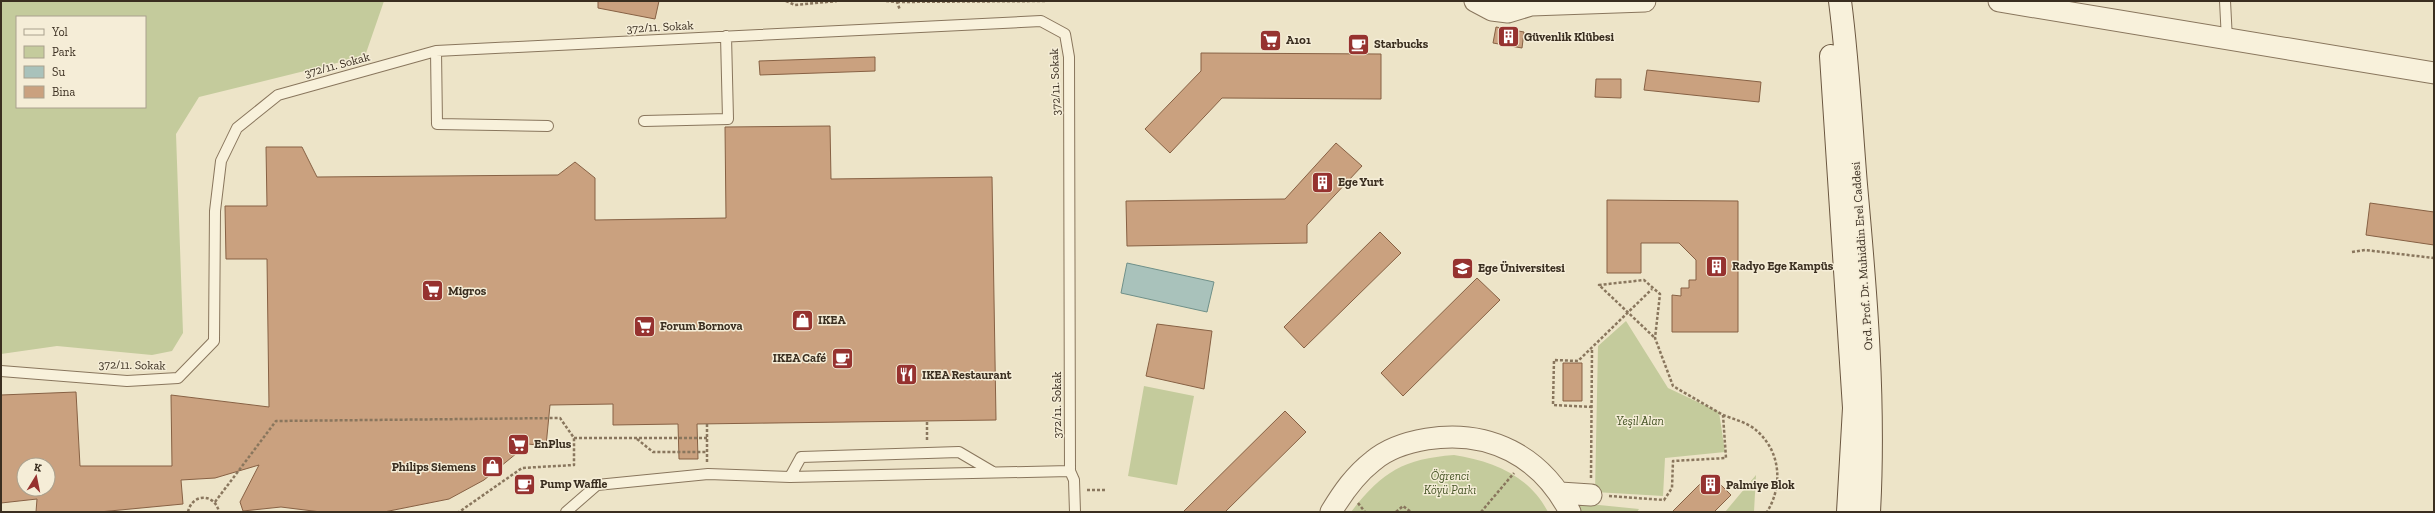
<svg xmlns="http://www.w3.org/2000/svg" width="2435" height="513" viewBox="0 0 2435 513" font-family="'Zilla Slab',serif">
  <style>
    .green { fill: #c4cb9c; fill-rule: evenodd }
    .water { fill: #a9c2bb; stroke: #6f9089 }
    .building { fill: #caa17f; stroke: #876144; fill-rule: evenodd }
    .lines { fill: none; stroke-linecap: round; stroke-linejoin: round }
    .service-casing { stroke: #89765d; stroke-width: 12 }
    .minor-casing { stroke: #89765d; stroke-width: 23 }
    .secondary-casing { stroke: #6b5740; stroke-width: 24 }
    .path { stroke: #89765d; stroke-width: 2.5; stroke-dasharray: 3 2; stroke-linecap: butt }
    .service { stroke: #f8f1db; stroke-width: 10 }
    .minor { stroke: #f8f1db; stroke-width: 21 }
    .secondary { stroke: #f8f1db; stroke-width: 22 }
    .labels { text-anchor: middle; stroke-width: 3; stroke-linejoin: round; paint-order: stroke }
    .street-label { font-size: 12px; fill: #3a2e20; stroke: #f5edd7 }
    .poi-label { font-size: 12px; font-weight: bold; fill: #3a2e20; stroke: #f5edd7; text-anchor: start }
    .park-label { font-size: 12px; font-style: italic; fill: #485628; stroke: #f5edd7 }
  </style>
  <rect width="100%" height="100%" fill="#ede4c8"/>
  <!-- green -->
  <path class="green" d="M 1,1 L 384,1 L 365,56 L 199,97 L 176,134 L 183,333 L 172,351 L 152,355 L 57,346 L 1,354 ZM 17,17 L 145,17 L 145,107 L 17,107 Z
    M 1626,321 L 1668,388 L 1719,412 L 1725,452 L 1665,458 L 1663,496 L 1595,492 L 1598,346 Z
    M 1144,386 L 1194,396 L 1177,485 L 1128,476 Z
    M 1454,455 C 1492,461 1529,475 1548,512 L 1351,512 C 1382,472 1403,459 1454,455 Z
    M 1756,475 L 1754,512 L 1725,512 Z
    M 1579,503 L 1639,509 L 1637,512 L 1581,512 Z"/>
  <!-- water -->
  <path class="water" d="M 1127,263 L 1214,282 L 1207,312 L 1121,293 Z"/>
  <!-- building -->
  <path class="building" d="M 598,1 L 659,1 L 655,19 L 598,8 Z
    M 1496,27 L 1524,32 L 1522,48 L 1493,43 Z
    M 1201,53 L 1381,54 L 1381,99 L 1222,98 L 1170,153 L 1145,129 L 1201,71 Z
    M 875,57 L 875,71 L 760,75 L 759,61 Z
    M 1647,70 L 1761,82 L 1759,102 L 1644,90 Z
    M 1596,79 L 1621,79 L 1621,98 L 1595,97 Z
    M 830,126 L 831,179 L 992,177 L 996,420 L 697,424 L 698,459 L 679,459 L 678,424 L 613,425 L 613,404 L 550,405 L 546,446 L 528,444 L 484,480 L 449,499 L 384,512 L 321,512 L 281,507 L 243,511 L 240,502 L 259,465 L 215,478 L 181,480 L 183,504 L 99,512 L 36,512 L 37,499 L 1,503 L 1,395 L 76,392 L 80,466 L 172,466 L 171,395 L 269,407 L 267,259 L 226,259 L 225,206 L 267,206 L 266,147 L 302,147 L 317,177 L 558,175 L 575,162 L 595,178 L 595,220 L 726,218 L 725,127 ZM 24,465 L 48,465 L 48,489 L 24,489 Z
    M 1336,143 L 1362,166 L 1307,225 L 1307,243 L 1127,246 L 1126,201 L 1285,199 Z
    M 1607,200 L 1738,201 L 1738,332 L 1672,332 L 1672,295 L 1681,296 L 1681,288 L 1689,288 L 1689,280 L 1696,280 L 1696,260 L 1679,243 L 1641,243 L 1641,273 L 1607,273 Z
    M 2370,203 L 2434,212 L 2434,245 L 2366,235 Z
    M 1380,232 L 1401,253 L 1304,348 L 1284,327 Z
    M 1477,278 L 1500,300 L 1403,396 L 1381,373 Z
    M 1157,324 L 1212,331 L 1204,389 L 1146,376 Z
    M 1563,363 L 1582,363 L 1582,401 L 1563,401 Z
    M 1285,411 L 1306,432 L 1225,512 L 1183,512 Z
    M 1710,474 L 1731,495 L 1714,512 L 1672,512 Z"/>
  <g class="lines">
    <defs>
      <path id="service" d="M 2225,1 L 2227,40
        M 436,51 L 437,124 L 548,126
        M 644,121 L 728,119 L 726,36
        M 1,371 L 127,381 L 178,378 L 214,341 L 215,211 L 221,161 L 237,128 L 278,95 L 436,51 L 1041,21 L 1065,34 L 1069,57 L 1070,471 L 1074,480 L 1075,512
        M 790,477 L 801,457 L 959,452 L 993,472
        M 566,512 L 597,485 L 708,474 L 790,477 L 1070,471"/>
      <path id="minor" d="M 1475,1 L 1492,10 L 1508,12 L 1531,5 L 1645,1
        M 1999,1 L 2434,73
        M 1560,493 L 1591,495
        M 1331,512 C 1343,492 1355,475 1373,461 C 1387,449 1409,442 1427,439 C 1489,429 1541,456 1570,512"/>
      <path id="secondary" d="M 1840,1 C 1848,62 1851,124 1856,185 C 1866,294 1875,403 1869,512
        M 1831,56 L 1854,408 L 1848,512"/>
    </defs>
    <!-- service casing -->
    <use href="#service" class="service-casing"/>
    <!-- minor casing -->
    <use href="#minor" class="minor-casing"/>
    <!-- secondary casing -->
    <use href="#secondary" class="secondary-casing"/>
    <!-- path -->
    <path class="path" d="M 786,1 L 795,5 L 837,1
      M 886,1 L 897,2 L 900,10
      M 897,2 L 1046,1
      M 2352,252 L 2365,250 L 2434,258
      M 1592,407 L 1553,405 L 1554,360 L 1578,361 L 1652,289
      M 1723,415 C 1733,419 1749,423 1757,431 C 1781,452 1783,486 1767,512
      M 574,438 L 707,438
      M 637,439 L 653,452 L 707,452
      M 927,440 L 927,421
      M 707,462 L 707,424
      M 1591,478 L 1592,348
      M 1087,490 L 1105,490
      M 1609,496 L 1664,500 L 1672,488 L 1673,461 L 1726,458 L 1723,415 L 1673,386 L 1655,338 L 1660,294 L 1644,280 L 1599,285 L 1655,338
      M 215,502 L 276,421 L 560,418 L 574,438 L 574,465 L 522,468 L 459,512
      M 1358,503 L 1365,512
      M 188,512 C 192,493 215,493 219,512
      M 1396,512 L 1403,506 L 1411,512
      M 1481,512 L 1514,473"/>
    <!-- service -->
    <use href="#service" class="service"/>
    <!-- minor -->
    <use href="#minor" class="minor"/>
    <!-- secondary -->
    <use href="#secondary" class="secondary"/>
  </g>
  <!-- icons -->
  <defs>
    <symbol id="building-square" viewBox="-11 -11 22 22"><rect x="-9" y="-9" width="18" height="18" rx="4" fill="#96322f" stroke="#f5edd7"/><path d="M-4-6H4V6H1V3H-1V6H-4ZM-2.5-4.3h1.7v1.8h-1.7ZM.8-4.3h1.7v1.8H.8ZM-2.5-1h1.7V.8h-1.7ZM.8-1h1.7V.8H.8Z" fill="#fff"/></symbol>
    <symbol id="supermarket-square" viewBox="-11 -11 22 22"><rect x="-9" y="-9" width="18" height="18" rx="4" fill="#96322f" stroke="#f5edd7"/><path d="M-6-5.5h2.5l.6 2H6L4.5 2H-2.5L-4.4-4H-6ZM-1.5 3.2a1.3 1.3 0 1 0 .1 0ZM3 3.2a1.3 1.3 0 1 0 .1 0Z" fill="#fff"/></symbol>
    <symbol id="cafe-square" viewBox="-11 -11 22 22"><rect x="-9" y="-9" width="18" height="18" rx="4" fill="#96322f" stroke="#f5edd7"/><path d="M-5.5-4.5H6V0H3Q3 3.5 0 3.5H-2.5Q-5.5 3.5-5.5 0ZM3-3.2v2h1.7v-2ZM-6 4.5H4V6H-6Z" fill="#fff"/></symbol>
    <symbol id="university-square" viewBox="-11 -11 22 22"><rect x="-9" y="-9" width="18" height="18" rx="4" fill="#96322f" stroke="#f5edd7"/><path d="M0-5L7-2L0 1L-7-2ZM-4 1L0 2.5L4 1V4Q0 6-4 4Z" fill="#fff"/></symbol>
    <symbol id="shop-square" viewBox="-11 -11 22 22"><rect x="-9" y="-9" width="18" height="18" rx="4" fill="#96322f" stroke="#f5edd7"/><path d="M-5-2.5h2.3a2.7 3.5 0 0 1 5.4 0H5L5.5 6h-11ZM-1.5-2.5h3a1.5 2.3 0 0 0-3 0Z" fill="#fff"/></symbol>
    <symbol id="restaurant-square" viewBox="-11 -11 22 22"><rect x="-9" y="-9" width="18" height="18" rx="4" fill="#96322f" stroke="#f5edd7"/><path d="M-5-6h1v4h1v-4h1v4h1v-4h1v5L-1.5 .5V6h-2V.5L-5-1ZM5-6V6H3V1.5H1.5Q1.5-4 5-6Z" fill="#fff"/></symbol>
  </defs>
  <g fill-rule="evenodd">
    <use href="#building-square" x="1496" y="24" width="25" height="25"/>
    <use href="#supermarket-square" x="1258" y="28" width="25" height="25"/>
    <use href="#cafe-square" x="1346" y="32" width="25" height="25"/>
    <use href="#building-square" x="1310" y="170" width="25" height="25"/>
    <use href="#building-square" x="1704" y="254" width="25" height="25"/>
    <use href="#university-square" x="1450" y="256" width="25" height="25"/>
    <use href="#supermarket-square" x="420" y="278" width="25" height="25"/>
    <use href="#shop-square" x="790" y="308" width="25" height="25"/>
    <use href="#supermarket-square" x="632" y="314" width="25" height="25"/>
    <use href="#cafe-square" x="830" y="346" width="25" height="25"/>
    <use href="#restaurant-square" x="894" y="362" width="25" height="25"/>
    <use href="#supermarket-square" x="506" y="432" width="25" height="25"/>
    <use href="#shop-square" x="480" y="454" width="25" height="25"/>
    <use href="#cafe-square" x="512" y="472" width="25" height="25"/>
    <use href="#building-square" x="1698" y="472" width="25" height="25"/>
  </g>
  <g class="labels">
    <!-- street labels -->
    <g class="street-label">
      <text transform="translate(660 27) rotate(-3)" y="4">372/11. Sokak</text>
      <text transform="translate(337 65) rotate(-15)" y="4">372/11. Sokak</text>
      <text transform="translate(1055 82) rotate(-92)" y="4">372/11. Sokak</text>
      <text transform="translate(1862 256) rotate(-94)" y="4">Ord. Prof. Dr. Muhiddin Erel Caddesi</text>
      <text transform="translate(132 365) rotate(1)" y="4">372/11. Sokak</text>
      <text transform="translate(1057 405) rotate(-90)" y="4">372/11. Sokak</text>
    </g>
    <!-- poi labels -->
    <g class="poi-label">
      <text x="1524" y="41">Güvenlik Klübesi</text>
      <text x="1286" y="44">A101</text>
      <text x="1374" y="48">Starbucks</text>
      <text x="1338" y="186">Ege Yurt</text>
      <text x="1732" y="270">Radyo Ege Kampüs</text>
      <text x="1478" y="272">Ege Üniversitesi</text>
      <text x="448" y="295">Migros</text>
      <text x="818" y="324">IKEA</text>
      <text x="660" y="330">Forum Bornova</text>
      <text x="826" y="362" text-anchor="end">IKEA Café</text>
      <text x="922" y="379">IKEA Restaurant</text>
      <text x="534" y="448">EnPlus</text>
      <text x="476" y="471" text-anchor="end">Philips Siemens</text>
      <text x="540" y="488">Pump Waffle</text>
      <text x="1726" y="489">Palmiye Blok</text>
    </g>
    <!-- park labels -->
    <g class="park-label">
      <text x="1640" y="425">Yeşil Alan</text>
      <text x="1450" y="480">Öğrenci<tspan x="1450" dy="14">Köyü Parkı</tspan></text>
    </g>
  </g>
  <!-- border -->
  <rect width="2435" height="513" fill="none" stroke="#3a2e20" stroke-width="4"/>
  <!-- legend -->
  <rect x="16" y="16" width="130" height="92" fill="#f5edd7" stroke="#aaa18e"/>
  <rect x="24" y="29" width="20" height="6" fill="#f8f1db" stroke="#aaa18e"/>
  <text x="52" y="36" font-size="12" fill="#3a2e20">Yol</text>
  <rect x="24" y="46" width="20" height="12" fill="#c4cb9c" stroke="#aaa18e"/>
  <text x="52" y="56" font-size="12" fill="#3a2e20">Park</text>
  <rect x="24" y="66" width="20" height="12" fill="#a9c2bb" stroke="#aaa18e"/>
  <text x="52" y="76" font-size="12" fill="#3a2e20">Su</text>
  <rect x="24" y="86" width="20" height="12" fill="#caa17f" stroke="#aaa18e"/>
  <text x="52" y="96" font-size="12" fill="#3a2e20">Bina</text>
  <!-- north arrow -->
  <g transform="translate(36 477) rotate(10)"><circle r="19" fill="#f5edd7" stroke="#aaa18e"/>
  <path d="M0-3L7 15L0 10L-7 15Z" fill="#96322f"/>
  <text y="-6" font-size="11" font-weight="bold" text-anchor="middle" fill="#3a2e20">K</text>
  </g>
</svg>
